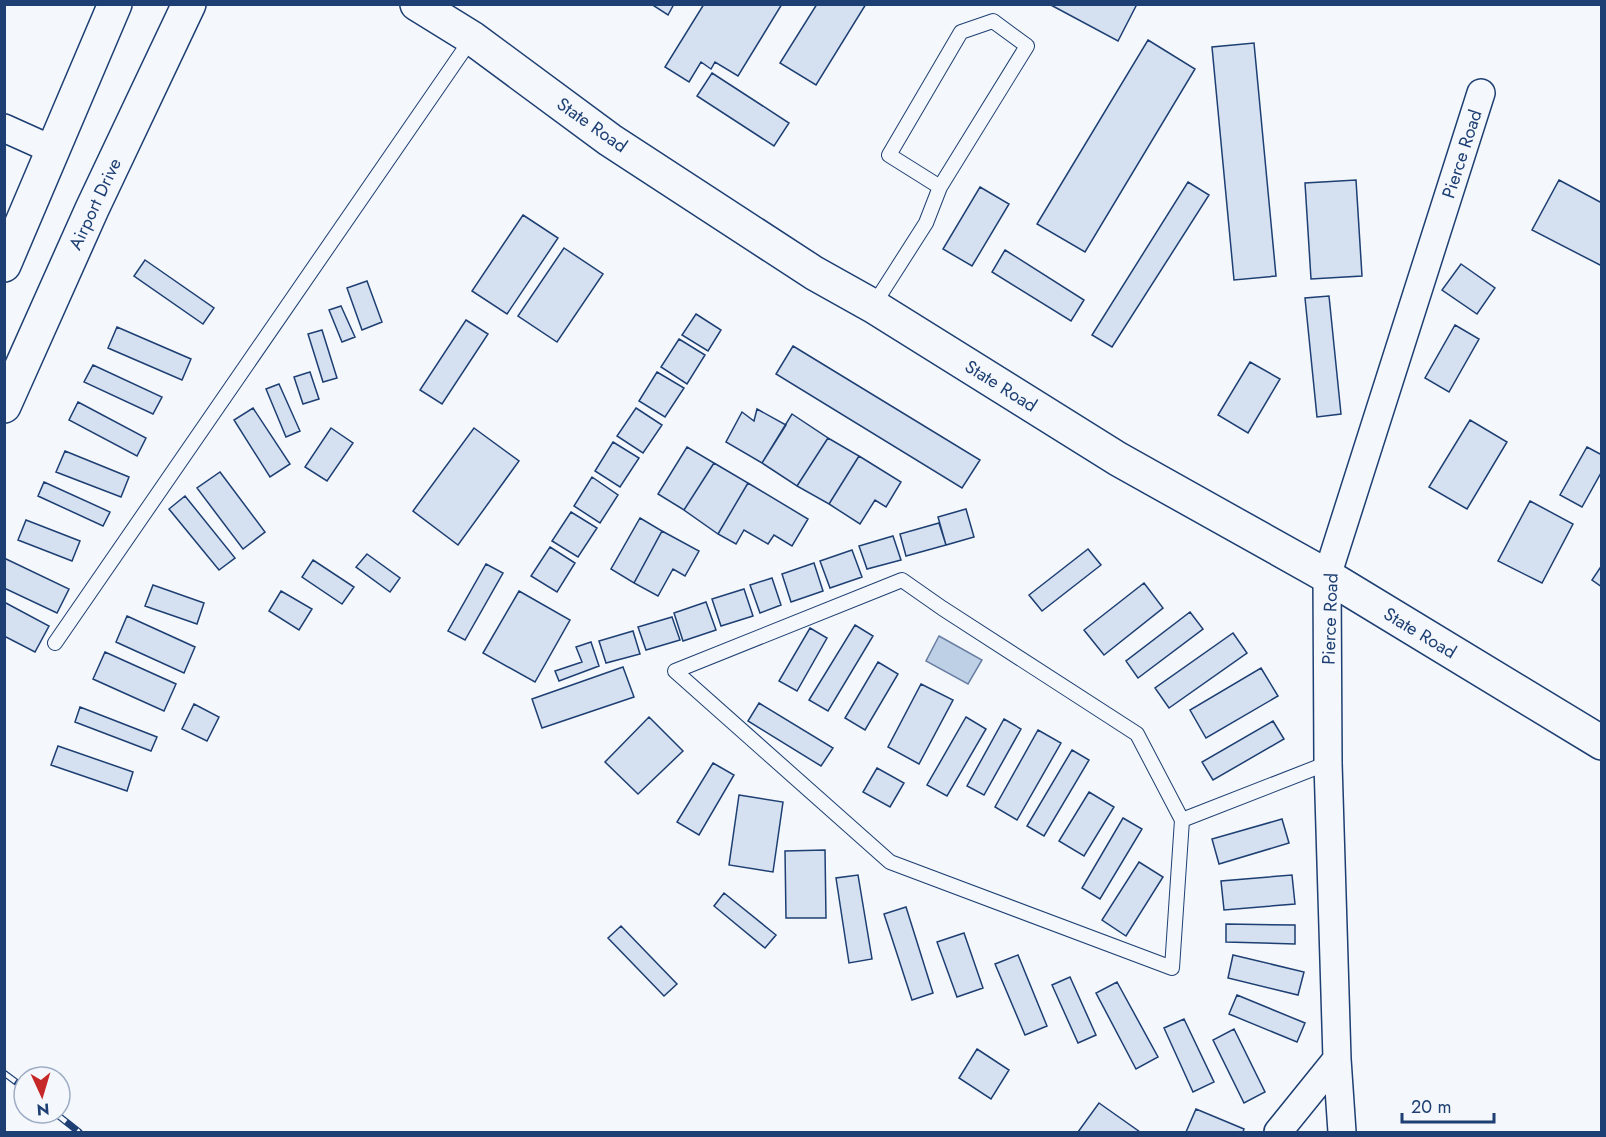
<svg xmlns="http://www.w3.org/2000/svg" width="1606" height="1137" viewBox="0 0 1606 1137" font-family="Jost,sans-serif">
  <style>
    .water { fill: #bed0e5; stroke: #687fa3; stroke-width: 1.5 }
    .building { fill: #d5e0f0; stroke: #1d3f73; stroke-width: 1.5 }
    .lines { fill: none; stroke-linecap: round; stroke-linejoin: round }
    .service-casing { stroke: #1d3f73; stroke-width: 16 }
    .minor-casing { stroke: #1d3f73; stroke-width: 30 }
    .tertiary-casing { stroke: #1d3f73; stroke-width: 36 }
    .secondary-casing { stroke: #1d3f73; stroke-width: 36 }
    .service { stroke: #f4f7fb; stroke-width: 14 }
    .minor { stroke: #f4f7fb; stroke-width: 27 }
    .tertiary { stroke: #f4f7fb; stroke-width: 33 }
    .secondary { stroke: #f4f7fb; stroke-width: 33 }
    .rail-casing { stroke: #1d3f73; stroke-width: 7 }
    .rail { stroke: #f4f7fb; stroke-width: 4.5; stroke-dasharray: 14; stroke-linecap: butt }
    .labels { text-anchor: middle; stroke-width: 4.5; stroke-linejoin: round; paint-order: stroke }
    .street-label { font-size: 18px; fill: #1d3f73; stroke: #f4f7fb }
  </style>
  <rect width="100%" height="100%" fill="#f4f7fb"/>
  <!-- water -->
  <path class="water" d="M 939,636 L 982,660 L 968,684 L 926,661 Z"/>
  <!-- building -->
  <path class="building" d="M 651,4 L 674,4 L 668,15 Z
    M 704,4 L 782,4 L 738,76 L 715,62 L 711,69 L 701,62 L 689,82 L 665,67 Z
    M 817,4 L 866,4 L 816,85 L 780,63 Z
    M 1049,4 L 1137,4 L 1118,41 Z
    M 1148,40 L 1195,69 L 1085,252 L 1037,224 Z
    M 1254,43 L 1276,276 L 1234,280 L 1212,47 Z
    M 712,73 L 789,123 L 774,146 L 697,96 Z
    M 1356,180 L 1362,276 L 1311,279 L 1305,183 Z
    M 1559,180 L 1602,203 L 1602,266 L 1532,230 Z
    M 1188,182 L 1209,195 L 1112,347 L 1092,335 Z
    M 980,187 L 1009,204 L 972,266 L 943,249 Z
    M 523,215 L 558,238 L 507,314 L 472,291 Z
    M 564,248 L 603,274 L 557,342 L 518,316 Z
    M 1005,250 L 1084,300 L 1071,321 L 992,272 Z
    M 145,260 L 214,308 L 203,324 L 134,276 Z
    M 1461,264 L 1495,288 L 1477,314 L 1442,290 Z
    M 367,281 L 382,322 L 362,330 L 347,288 Z
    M 1329,296 L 1341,414 L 1317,417 L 1305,298 Z
    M 341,306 L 355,337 L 342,342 L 329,310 Z
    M 696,314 L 721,330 L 708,351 L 682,335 Z
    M 466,320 L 488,334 L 442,404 L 420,390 Z
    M 1455,325 L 1479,339 L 1449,392 L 1425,378 Z
    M 117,327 L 191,359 L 182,380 L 108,348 Z
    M 322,330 L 337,378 L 323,382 L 308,334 Z
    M 679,339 L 705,355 L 687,384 L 661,367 Z
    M 793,346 L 980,460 L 962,488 L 776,374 Z
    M 1250,362 L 1280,379 L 1248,433 L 1218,415 Z
    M 93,365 L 162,397 L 153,414 L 84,382 Z
    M 310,372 L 319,399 L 303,404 L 294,377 Z
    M 657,372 L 684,388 L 665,417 L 639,401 Z
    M 279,384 L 300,431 L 286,437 L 266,389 Z
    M 78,402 L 146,438 L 137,456 L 69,420 Z
    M 253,408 L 290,464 L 270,477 L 234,420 Z
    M 636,408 L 662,425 L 643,453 L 617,436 Z
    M 757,409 L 786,425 L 762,463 L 726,442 L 742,412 L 754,421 Z
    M 792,414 L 828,438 L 797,486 L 762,463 Z
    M 1470,420 L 1507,442 L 1467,509 L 1429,487 Z
    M 331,428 L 353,443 L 327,481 L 305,467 Z
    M 474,428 L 519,461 L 458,545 L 413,511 Z
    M 828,438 L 859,456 L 829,504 L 797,486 Z
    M 613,442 L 639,458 L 620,487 L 595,471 Z
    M 687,447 L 714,463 L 684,510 L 658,494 Z
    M 1587,447 L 1602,455 L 1602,471 L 1582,507 L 1560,495 Z
    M 65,451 L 129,477 L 121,497 L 56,472 Z
    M 859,456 L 901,482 L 886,507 L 875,500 L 860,524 L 829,504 Z
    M 714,463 L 748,483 L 718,534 L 684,510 Z
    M 220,472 L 265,532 L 243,549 L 197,488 Z
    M 592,477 L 618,495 L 600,523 L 574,506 Z
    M 44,482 L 110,512 L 103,526 L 38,496 Z
    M 748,483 L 808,519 L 792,546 L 774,535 L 768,544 L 744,530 L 736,544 L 718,534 Z
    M 185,496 L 235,558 L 219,570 L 169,509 Z
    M 1530,501 L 1573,524 L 1542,583 L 1498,561 Z
    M 966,509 L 974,537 L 946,545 L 938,517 Z
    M 571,512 L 597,528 L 578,557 L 552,541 Z
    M 640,518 L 662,531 L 634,583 L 611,569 Z
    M 26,520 L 80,541 L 72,561 L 18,540 Z
    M 939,523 L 946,545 L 906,556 L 900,534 Z
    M 662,531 L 699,551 L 685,576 L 673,569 L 658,596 L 634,583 Z
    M 893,536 L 901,560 L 867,569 L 859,546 Z
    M 550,547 L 575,563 L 557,592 L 531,576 Z
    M 1088,549 L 1101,565 L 1042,611 L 1029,595 Z
    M 852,550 L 862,577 L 830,588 L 820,561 Z
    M 367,554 L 400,578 L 390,592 L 356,567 Z
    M 4,558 L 69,589 L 57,613 L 4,588 Z
    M 313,560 L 354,587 L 342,604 L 302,577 Z
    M 814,563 L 823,591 L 791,602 L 782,574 Z
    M 486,564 L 503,573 L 465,640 L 448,631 Z
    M 1602,565 L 1602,587 L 1592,580 Z
    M 772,578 L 781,605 L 760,613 L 750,585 Z
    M 1144,583 L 1163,608 L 1104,655 L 1084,630 Z
    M 153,585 L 204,603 L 197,624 L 145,606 Z
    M 744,589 L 753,616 L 721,626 L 712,599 Z
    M 281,591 L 312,609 L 299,630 L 269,611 Z
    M 519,591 L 570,620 L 535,682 L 483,653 Z
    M 4,602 L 49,626 L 35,652 L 4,636 Z
    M 706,602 L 716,630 L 683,641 L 674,613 Z
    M 1190,612 L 1203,629 L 1138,678 L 1126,661 Z
    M 127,616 L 195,647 L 184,673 L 116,642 Z
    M 672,617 L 680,640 L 646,650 L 638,627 Z
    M 855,625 L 873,636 L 828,711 L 809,700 Z
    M 810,628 L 827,638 L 797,691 L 779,681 Z
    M 633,631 L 640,654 L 606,663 L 599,641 Z
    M 1233,633 L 1247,653 L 1169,708 L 1155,688 Z
    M 591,642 L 599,666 L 559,681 L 555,671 L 582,662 L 576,647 Z
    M 105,652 L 176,684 L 164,711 L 93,679 Z
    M 878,662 L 898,674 L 865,730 L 845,718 Z
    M 623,667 L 634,697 L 542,728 L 532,699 Z
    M 1261,668 L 1278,696 L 1206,738 L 1190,710 Z
    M 921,684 L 953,700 L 919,764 L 888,747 Z
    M 759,703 L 833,748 L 821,766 L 748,721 Z
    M 194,704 L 219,717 L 207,741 L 182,729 Z
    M 80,707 L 157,737 L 151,751 L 75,722 Z
    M 649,717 L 683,751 L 638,794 L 605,762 Z
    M 966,717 L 986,729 L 947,796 L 927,785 Z
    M 1004,719 L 1021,729 L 984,795 L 967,786 Z
    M 1273,721 L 1284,739 L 1213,780 L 1202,762 Z
    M 1038,730 L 1061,743 L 1017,820 L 995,807 Z
    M 58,746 L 133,772 L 127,791 L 51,765 Z
    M 1072,750 L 1089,760 L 1044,836 L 1027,826 Z
    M 713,763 L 734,775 L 699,835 L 677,822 Z
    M 877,768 L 904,783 L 890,807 L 863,792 Z
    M 1089,792 L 1114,807 L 1084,856 L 1059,841 Z
    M 739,795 L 783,802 L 773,872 L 729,865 Z
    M 1123,818 L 1142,829 L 1100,899 L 1082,888 Z
    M 1282,819 L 1289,843 L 1219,864 L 1212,839 Z
    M 825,850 L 826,918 L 786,918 L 785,851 Z
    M 1139,862 L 1163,877 L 1126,936 L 1102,920 Z
    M 858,875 L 872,959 L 849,963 L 836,878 Z
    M 1292,875 L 1295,904 L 1224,910 L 1221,881 Z
    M 724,893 L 776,935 L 765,948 L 714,906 Z
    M 906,907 L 933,993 L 912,1000 L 884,914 Z
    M 1226,924 L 1295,925 L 1295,944 L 1226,942 Z
    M 621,926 L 677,984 L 664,996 L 608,938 Z
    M 964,933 L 983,988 L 957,997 L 937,942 Z
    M 1018,955 L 1047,1026 L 1025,1035 L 995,964 Z
    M 1233,955 L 1304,972 L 1298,995 L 1228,978 Z
    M 1070,977 L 1096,1035 L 1078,1043 L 1052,985 Z
    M 1117,982 L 1158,1057 L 1136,1069 L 1096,993 Z
    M 1237,995 L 1305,1023 L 1297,1042 L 1229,1014 Z
    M 1184,1019 L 1214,1082 L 1193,1092 L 1164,1028 Z
    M 1234,1029 L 1265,1092 L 1244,1103 L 1213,1040 Z
    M 977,1049 L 1009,1070 L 991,1099 L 959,1078 Z
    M 1099,1103 L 1140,1132 L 1078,1132 Z
    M 1196,1109 L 1244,1129 L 1243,1132 L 1186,1132 Z"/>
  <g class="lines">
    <defs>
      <path id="service" d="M 873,306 L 926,223 L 940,187 L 1027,46 L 993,21 L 961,32 L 889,155 L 940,187
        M 902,580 L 942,608 L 1137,734 L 1182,820 L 1172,968 L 890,862 L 675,671 Z
        M 55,643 L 472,38
        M 1182,820 L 1328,763"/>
      <path id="minor" d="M 4,128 L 53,150
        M 1278,1132 L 1337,1059
        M 1342,1132 L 1337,1059 L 1328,763 L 1327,576 L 1481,93"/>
      <path id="tertiary" d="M 417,4 L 472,38 L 610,140 L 814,273 L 873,306 L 1118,459 L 1327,576 L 1602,743"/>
      <path id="secondary" d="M 4,265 L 115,4
        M 4,406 L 92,209 L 189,4"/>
    </defs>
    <!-- service casing -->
    <use href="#service" class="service-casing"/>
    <!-- minor casing -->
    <use href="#minor" class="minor-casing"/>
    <!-- tertiary casing -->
    <use href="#tertiary" class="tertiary-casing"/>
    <!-- secondary casing -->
    <use href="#secondary" class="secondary-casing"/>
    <!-- service -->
    <use href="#service" class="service"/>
    <!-- minor -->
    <use href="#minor" class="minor"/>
    <!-- tertiary -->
    <use href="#tertiary" class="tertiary"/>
    <!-- secondary -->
    <use href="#secondary" class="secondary"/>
    <defs>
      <path id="rail" d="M 4,1073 L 24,1088
        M 55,1113 L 79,1132"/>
    </defs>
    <!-- rail casing -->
    <use href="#rail" class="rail-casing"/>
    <!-- rail -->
    <use href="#rail" class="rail"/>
  </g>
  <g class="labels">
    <!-- street labels -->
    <g class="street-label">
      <text transform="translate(592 125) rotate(35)" y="6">State Road</text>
      <text transform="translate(1462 154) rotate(-72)" y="6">Pierce Road</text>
      <text transform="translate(95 204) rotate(-65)" y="6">Airport Drive</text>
      <text transform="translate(1001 386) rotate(32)" y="6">State Road</text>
      <text transform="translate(1330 619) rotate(-88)" y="6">Pierce Road</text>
      <text transform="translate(1420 633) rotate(31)" y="6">State Road</text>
    </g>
  </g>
  <!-- border -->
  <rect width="1606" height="1137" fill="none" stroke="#1d3f73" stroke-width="12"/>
  <!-- north arrow -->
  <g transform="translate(42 1095) rotate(176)"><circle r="28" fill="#f4f7fb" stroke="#9eadc5" stroke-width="1.5"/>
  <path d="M0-4.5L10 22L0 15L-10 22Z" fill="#c62828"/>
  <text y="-9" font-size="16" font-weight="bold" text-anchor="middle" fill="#1d3f73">N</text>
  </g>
  <!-- scale -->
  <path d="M1402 1113v9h92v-9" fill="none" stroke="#1d3f73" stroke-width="3"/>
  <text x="1411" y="1113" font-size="18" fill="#1d3f73" stroke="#f4f7fb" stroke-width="4.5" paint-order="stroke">20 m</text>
</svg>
